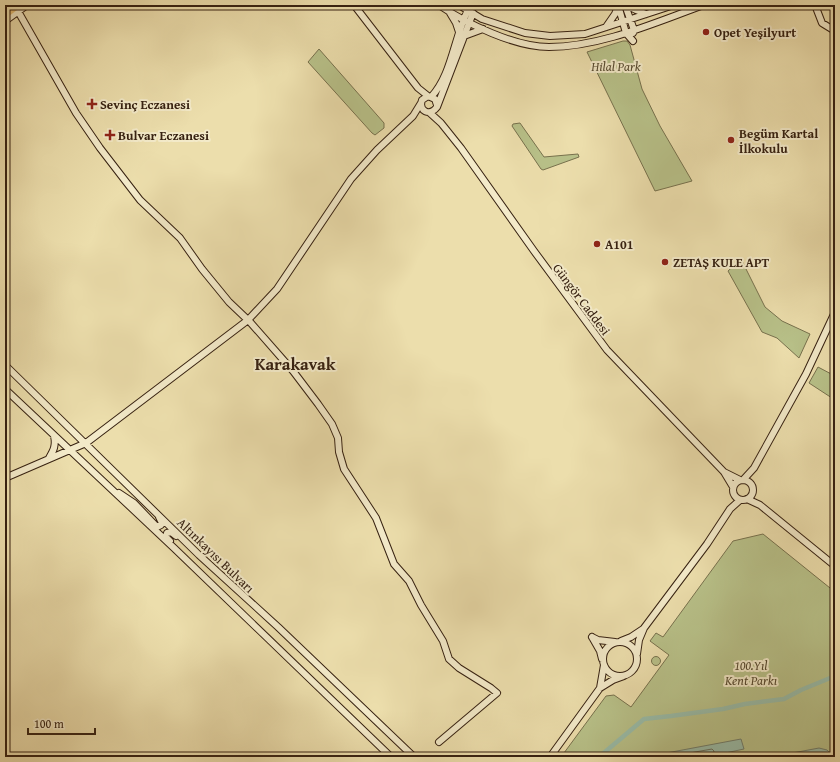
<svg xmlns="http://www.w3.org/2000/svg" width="840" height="762" viewBox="0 0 840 762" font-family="'Gentium Book Plus',serif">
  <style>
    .green { fill: #b8c189; stroke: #77714d }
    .water { fill: #99bca8; stroke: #717e6c }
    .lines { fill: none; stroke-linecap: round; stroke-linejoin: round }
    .shore { stroke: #686e5c; stroke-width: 1 }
    .canal { stroke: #99bca8; stroke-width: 4.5 }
    .secondary-casing { stroke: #362111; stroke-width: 8 }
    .highway-casing { stroke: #362111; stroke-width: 10 }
    .secondary { stroke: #f3eac9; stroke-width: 6 }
    .highway { stroke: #e6bf76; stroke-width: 8 }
    .poi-dot { fill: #8f2418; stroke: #f3eac9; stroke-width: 1.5 }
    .labels { text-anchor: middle; stroke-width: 4; stroke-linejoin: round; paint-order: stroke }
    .poi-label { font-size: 13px; font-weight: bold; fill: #362111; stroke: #f3eac9; text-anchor: start }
    .park-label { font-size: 13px; font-style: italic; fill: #56492f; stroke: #f3eac9 }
    .street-label { font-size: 13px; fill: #362111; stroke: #f3eac9 }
    .district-label { font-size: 17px; font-weight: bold; fill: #362111; stroke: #f3eac9 }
  </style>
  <rect width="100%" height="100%" fill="#ecdeac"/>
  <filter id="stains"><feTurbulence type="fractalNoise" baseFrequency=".005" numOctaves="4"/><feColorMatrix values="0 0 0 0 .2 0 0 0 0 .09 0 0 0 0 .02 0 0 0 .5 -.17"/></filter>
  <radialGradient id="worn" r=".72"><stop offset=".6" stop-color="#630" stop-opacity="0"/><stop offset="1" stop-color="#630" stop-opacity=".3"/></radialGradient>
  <!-- green -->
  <path class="green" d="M 623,41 L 627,41 L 630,45 L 642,89 L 660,126 L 692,181 L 655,191 L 587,52 Z
    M 319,49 L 384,123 L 384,128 L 375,135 L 372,133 L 308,62 Z
    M 520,123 L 544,157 L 578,154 L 579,157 L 543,170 L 541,169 L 512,126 L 513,124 Z
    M 741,259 L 765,307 L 782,321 L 810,334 L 799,358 L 777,338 L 762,332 L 728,271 Z
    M 818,367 L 835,376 L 835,400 L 809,383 Z
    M 763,534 L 835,592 L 835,757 L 561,757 L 606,696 L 614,695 L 631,707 L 669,655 L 650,641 L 656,633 L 663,637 L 733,541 Z
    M651.5 661a4.5 4.5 0 1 1 9 0a4.5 4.5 0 1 1-9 0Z"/>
  <!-- water -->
  <path class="water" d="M 741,739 L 744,749 L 716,755 L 717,757 L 645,757 Z
    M 819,748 L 827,750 L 834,757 L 771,757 Z"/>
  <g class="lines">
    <!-- shore -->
    <path class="shore" d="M 667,757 L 712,749 L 714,751 L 713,757"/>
    <!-- canal -->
    <path class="canal" d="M 599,757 L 644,719 L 671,716 L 723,709 L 745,704 L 784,699 L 801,690 L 835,676"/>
    <defs>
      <path id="secondary" d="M 354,5 L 418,88 L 428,96
        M 439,5 C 467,24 515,47 549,47 C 601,47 656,22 704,5
        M 459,5 L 482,19 L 525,33 L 550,36 L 585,34 L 674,5
        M 618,5 L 626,33 L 633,41
        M 625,5 L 634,30 L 633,33
        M 626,5 L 636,10 L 646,14
        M 815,5 L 822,23 L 835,31
        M 15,6 L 76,113 L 100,148 L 140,200 L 180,238 L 202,269 L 229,302 L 250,322 L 293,371 L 318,404 L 332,424 L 338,438 L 339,452 L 344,469 L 376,518 L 394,564 L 409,581 L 421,605 L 443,641 L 449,659 L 459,668 L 491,688 L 497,693 L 439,742
        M 450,13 L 456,23 L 459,32
        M 5,21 L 27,5
        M 606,27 L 615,14 L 618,7
        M 464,36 L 483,29
        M 431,97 C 452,75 454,37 468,10
        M 437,105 L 435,99 L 428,96 L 422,100 C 418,111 430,117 437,107 L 473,13
        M 430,113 L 441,123 L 461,148 L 534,251 L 607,350 L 724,472 L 733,487
        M 5,365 L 199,555 L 278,627 L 414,757
        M 5,389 L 174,548 L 391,757
        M 49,458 C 54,450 56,445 54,436
        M 724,472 L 740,480
        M 5,478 L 86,443 L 248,320 L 277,289 L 351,179 L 377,150 L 413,116 L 421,103
        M733 490a10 10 0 1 1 20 0a10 10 0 1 1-20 0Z
        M 743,480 L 754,468 L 806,374 L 835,312
        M 119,493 L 134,503 L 157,527 L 161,525 L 162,523 L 159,517
        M 747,499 L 760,505 L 835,566
        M 170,541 L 166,537 L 167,533 L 171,532 L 176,536
        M 592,637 L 600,651 L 602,659
        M 592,637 L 598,640 L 615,642
        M 621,641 L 631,637 L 643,629
        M603 659a17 17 0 1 1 34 0a17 17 0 1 1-34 0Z
        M 637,654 L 639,640 L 644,628 L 707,544 L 730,509 L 740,500
        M 600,688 L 604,665
        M 550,757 L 600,688 L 613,680 L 624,676"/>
      <path id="highway" d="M 5,14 L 17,5"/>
    </defs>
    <!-- secondary casing -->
    <use href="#secondary" class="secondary-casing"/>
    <!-- highway casing -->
    <use href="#highway" class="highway-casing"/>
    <!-- secondary -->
    <use href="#secondary" class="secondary"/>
    <!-- highway -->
    <use href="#highway" class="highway"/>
  </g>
  <!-- markers -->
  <g class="poi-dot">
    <circle cx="706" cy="32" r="4"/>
    <path d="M90 98h4v4h4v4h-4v4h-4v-4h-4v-4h4z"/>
    <path d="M108 129h4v4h4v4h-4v4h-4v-4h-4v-4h4z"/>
    <circle cx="731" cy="140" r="4"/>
    <circle cx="597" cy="244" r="4"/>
    <circle cx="665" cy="262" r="4"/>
  </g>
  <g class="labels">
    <!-- poi labels -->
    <g class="poi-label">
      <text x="714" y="37">Opet Yeşilyurt</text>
      <text x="100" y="109">Sevinç Eczanesi</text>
      <text x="739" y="138">Begüm Kartal<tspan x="739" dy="15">İlkokulu</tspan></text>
      <text x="118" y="140">Bulvar Eczanesi</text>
      <text x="605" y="249">A101</text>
      <text x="673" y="267">ZETAŞ KULE APT</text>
    </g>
    <!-- park labels -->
    <g class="park-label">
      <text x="616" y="71">Hilal Park</text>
      <text x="751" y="670">100.Yıl<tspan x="751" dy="15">Kent Parkı</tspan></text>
    </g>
    <!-- street labels -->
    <g class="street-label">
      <text transform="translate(582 299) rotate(53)" y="5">Güngör Caddesi</text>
      <text transform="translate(216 555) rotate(44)" y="5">Altınkayısı Bulvarı</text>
    </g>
    <!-- district labels -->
    <g class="district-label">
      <text x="295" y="370">Karakavak</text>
    </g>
  </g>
  <!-- margin -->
  <rect width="840" height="762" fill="none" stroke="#ecdeac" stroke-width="20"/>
  <rect x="6" y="6" width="828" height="750" fill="none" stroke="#362111" stroke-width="2"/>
  <rect x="10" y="10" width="820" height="742" fill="none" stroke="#362111"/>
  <!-- scale -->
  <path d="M28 728v6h67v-6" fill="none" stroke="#362111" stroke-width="2"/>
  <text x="34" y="728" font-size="12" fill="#362111" stroke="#f3eac9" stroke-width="3" paint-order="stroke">100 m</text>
  <rect width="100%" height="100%" filter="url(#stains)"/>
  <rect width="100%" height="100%" fill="url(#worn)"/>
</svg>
